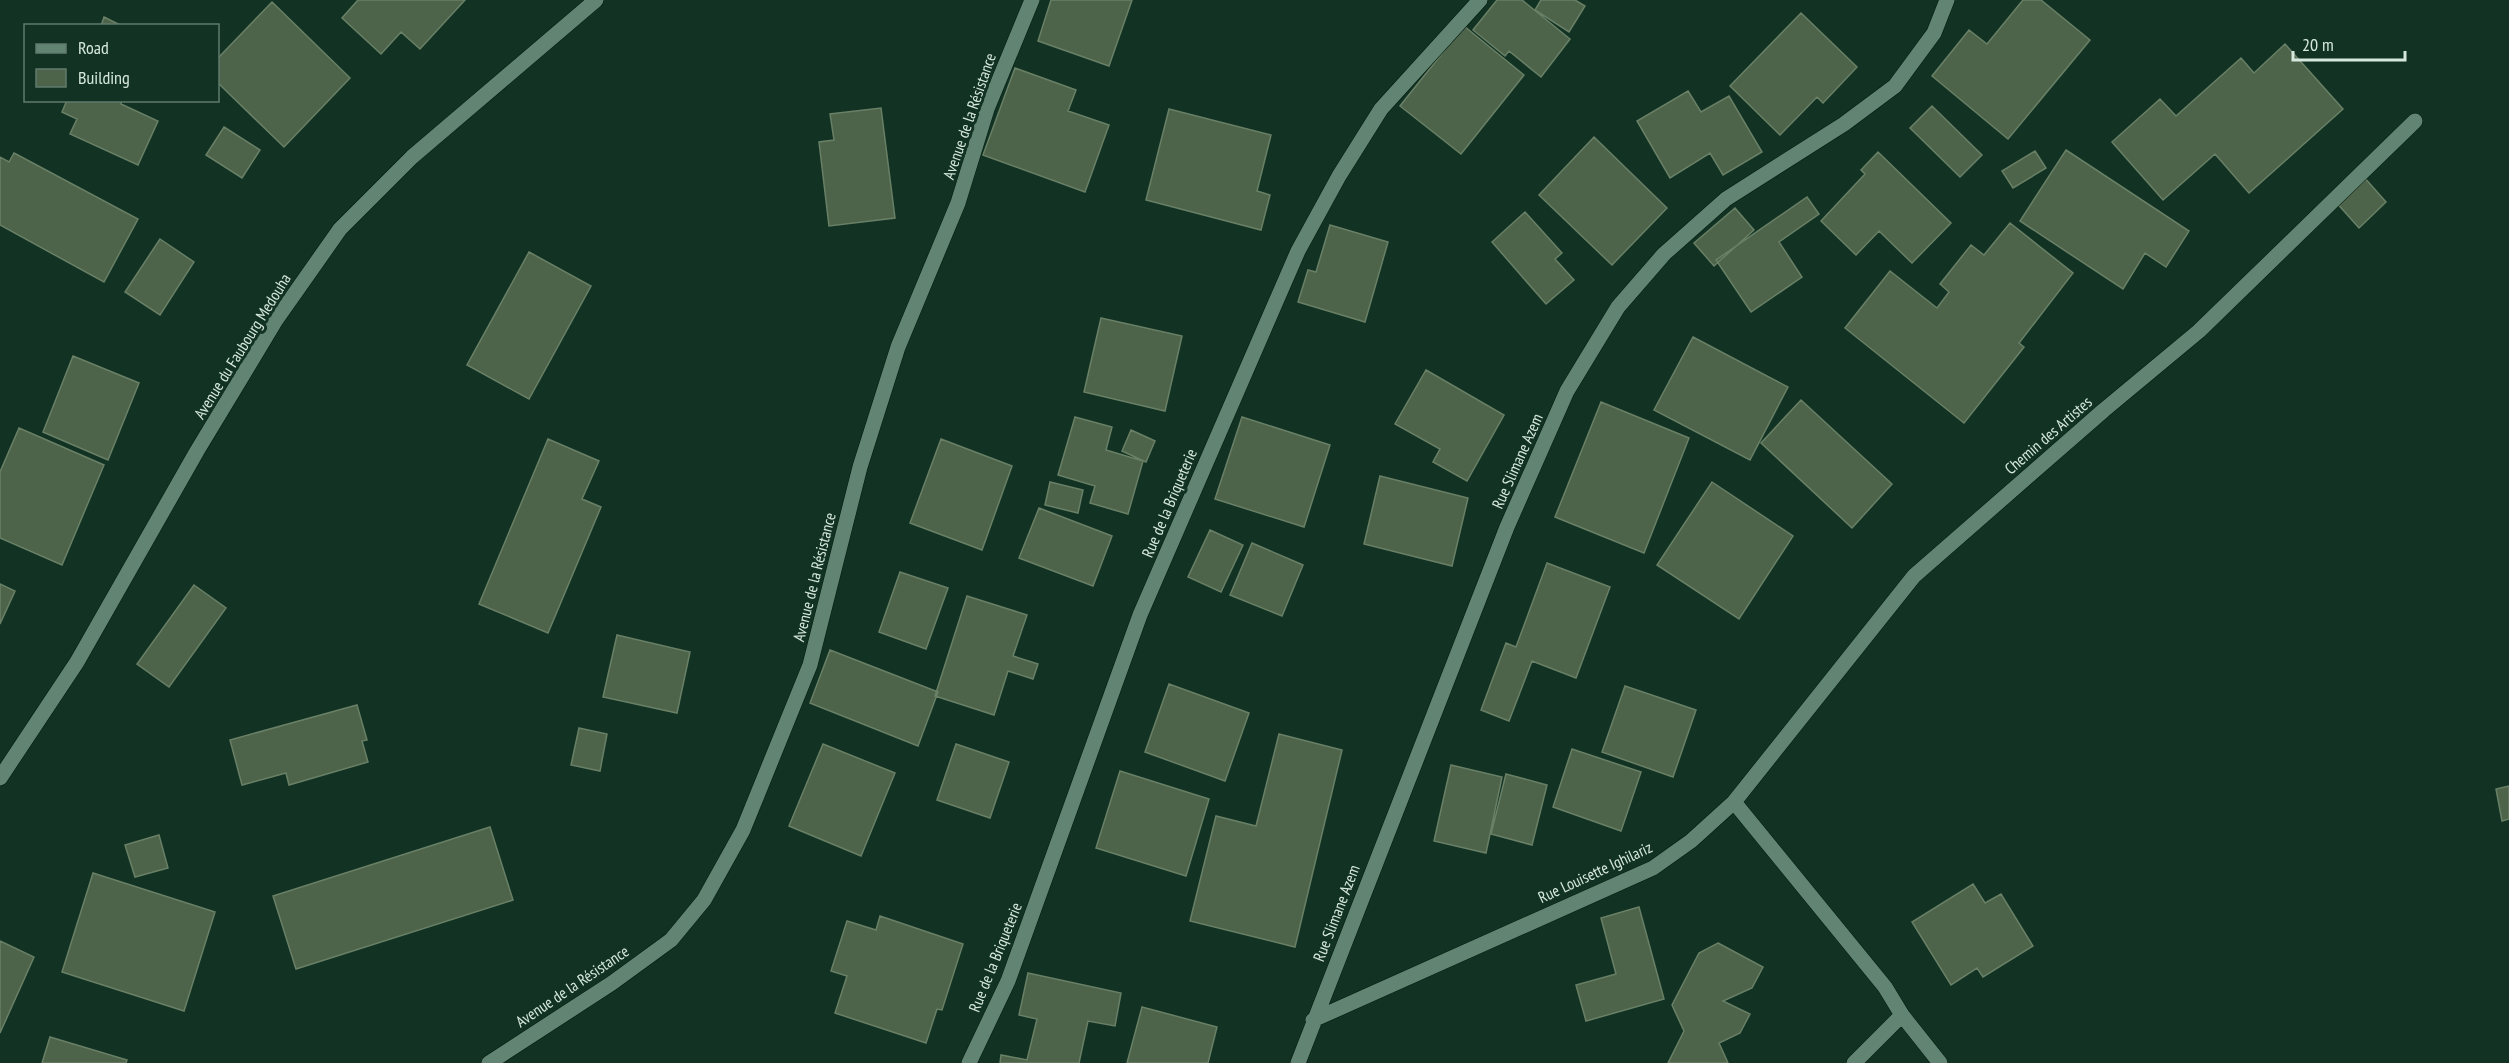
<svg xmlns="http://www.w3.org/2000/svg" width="2509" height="1063" viewBox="0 0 2509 1063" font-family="'PT Sans Narrow',sans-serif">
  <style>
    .building { fill: #4d634a; stroke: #698066; stroke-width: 1.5 }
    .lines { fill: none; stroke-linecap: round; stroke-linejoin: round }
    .minor-casing { stroke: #001a0d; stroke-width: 16 }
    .minor { stroke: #628472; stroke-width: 15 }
    .labels { text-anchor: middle; stroke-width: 6; stroke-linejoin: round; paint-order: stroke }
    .street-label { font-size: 16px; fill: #d6e8de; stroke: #123324 }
  </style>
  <rect width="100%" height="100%" fill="#123324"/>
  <!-- building -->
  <path class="building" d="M 358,0 L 465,0 L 420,49 L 401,32 L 381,54 L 342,18 Z
    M 1051,0 L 1132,0 L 1109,66 L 1038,41 Z
    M 1497,0 L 1522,0 L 1570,39 L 1541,77 L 1509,51 L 1505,56 L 1473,30 Z
    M 1541,0 L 1575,0 L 1585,6 L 1569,32 L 1535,10 Z
    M 2023,0 L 2041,0 L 2090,40 L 2008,139 L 1932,76 L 1969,30 L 1987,44 Z
    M 272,2 L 350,78 L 284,147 L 218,83 L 218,58 Z
    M 1801,13 L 1857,67 L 1823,103 L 1817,97 L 1780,135 L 1730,86 Z
    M 104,17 L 122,26 L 101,26 Z
    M 1464,26 L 1524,75 L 1461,154 L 1400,106 Z
    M 2285,44 L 2343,109 L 2249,193 L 2215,154 L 2163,200 L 2112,142 L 2160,99 L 2176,116 L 2241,58 L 2254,73 Z
    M 1015,68 L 1076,90 L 1068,111 L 1109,125 L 1085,192 L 983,155 Z
    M 1688,91 L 1701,112 L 1729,96 L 1762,152 L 1723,175 L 1710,153 L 1670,178 L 1637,121 Z
    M 67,100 L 122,100 L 121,104 L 158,121 L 138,165 L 70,134 L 77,119 L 62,112 Z
    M 1932,106 L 1982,155 L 1960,177 L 1910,128 Z
    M 881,108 L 895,218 L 829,226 L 819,142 L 834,140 L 830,114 Z
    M 1169,109 L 1271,135 L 1257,191 L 1270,195 L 1261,230 L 1146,200 Z
    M 224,127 L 260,150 L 242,178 L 206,155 Z
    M 1594,137 L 1667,208 L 1612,265 L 1539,195 Z
    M 2066,150 L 2189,231 L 2166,267 L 2145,253 L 2123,289 L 2020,221 Z
    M 2035,151 L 2046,168 L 2013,188 L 2002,171 Z
    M 1878,152 L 1951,223 L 1912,263 L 1879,231 L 1856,255 L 1821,221 L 1865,174 L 1861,170 Z
    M 14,153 L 138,219 L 104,282 L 0,225 L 0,157 L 9,162 Z
    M 2363,176 L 2386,202 L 2359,228 L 2335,201 Z
    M 1807,197 L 1819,214 L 1779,242 L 1802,277 L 1751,312 L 1716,260 Z
    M 1735,208 L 1754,230 L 1714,266 L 1694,243 Z
    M 1525,212 L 1562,253 L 1555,259 L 1574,280 L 1546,304 L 1492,242 Z
    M 2010,223 L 2073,273 L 2019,343 L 2024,347 L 1964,423 L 1845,328 L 1890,271 L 1937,308 L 1949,292 L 1940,284 L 1971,245 L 1984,255 Z
    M 1330,225 L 1388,242 L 1365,322 L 1298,302 L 1308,270 L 1316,272 Z
    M 160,239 L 194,262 L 160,315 L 125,292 Z
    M 529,252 L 591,286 L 529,399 L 467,365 Z
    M 1101,318 L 1182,336 L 1165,411 L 1084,392 Z
    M 1693,337 L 1788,387 L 1750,460 L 1654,410 Z
    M 73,356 L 139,383 L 108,460 L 43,432 Z
    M 1426,370 L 1504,415 L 1467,481 L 1433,462 L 1440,449 L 1395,424 Z
    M 1801,400 L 1892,484 L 1852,528 L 1761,443 Z
    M 1601,402 L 1689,438 L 1644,553 L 1555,517 Z
    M 1075,417 L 1112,427 L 1106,450 L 1143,461 L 1128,514 L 1090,503 L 1095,486 L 1058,475 Z
    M 1242,417 L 1330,445 L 1304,527 L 1215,499 Z
    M 19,428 L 104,465 L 62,565 L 0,538 L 0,472 Z
    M 1131,430 L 1155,441 L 1146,462 L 1122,451 Z
    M 548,439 L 599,461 L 582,499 L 601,507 L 548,633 L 479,604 Z
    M 941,439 L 1012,466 L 982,550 L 910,523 Z
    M 1380,476 L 1468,498 L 1452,566 L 1364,544 Z
    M 1050,482 L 1083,490 L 1078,513 L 1045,505 Z
    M 1712,482 L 1793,536 L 1739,619 L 1657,565 Z
    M 1039,508 L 1112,536 L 1093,586 L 1019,558 Z
    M 1210,530 L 1243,545 L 1221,592 L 1188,577 Z
    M 1252,543 L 1303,565 L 1282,616 L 1230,595 Z
    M 1547,563 L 1610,587 L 1576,678 L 1532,661 L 1509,721 L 1481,710 L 1506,643 L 1516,647 Z
    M 900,572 L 948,588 L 926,649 L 879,632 Z
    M 0,584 L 15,591 L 0,624 Z
    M 194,585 L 226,608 L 169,687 L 137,664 Z
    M 967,596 L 1027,615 L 1013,656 L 1038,664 L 1033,679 L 1008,671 L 994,715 L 935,696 Z
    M 617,635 L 690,652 L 677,713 L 603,697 Z
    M 830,650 L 938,692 L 918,746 L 810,703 Z
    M 1169,684 L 1249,713 L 1225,781 L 1145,752 Z
    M 1625,686 L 1696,710 L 1673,777 L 1602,752 Z
    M 357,705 L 367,740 L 362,741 L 368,762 L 289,785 L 286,773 L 242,785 L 230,740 Z
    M 579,728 L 607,734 L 600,771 L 571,765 Z
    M 1279,734 L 1342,750 L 1295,947 L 1190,921 L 1216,816 L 1256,826 Z
    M 823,744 L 895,773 L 861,856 L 789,826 Z
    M 956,744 L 1009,762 L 990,818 L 937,800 Z
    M 1572,749 L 1641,772 L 1621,831 L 1553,807 Z
    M 1451,765 L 1502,777 L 1486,853 L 1434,841 Z
    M 1120,771 L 1209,799 L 1186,876 L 1096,848 Z
    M 1506,774 L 1547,785 L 1532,845 L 1491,834 Z
    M 2509,786 L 2509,819 L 2502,821 L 2496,789 Z
    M 490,827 L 513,900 L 296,969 L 273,896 Z
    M 159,835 L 168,868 L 135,877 L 125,845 Z
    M 93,873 L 215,912 L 184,1011 L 62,972 Z
    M 1973,884 L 1985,903 L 2001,894 L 2033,946 L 1983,977 L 1977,968 L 1951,985 L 1912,922 Z
    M 1639,907 L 1664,999 L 1586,1021 L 1576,985 L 1616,974 L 1601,918 Z
    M 880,916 L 963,944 L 942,1010 L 937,1009 L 926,1043 L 835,1013 L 847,976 L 831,971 L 847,921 L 876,930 Z
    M 0,941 L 34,957 L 0,1033 Z
    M 1718,943 L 1763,967 L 1752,988 L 1723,1001 L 1750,1014 L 1740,1033 L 1719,1043 L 1728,1063 L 1668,1063 L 1684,1031 L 1672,1005 L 1699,953 Z
    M 1028,973 L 1121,993 L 1115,1026 L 1088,1021 L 1079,1063 L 1000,1063 L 1001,1055 L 1027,1060 L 1037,1019 L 1019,1015 Z
    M 1142,1007 L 1217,1027 L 1208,1063 L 1127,1063 Z
    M 50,1037 L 127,1060 L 126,1063 L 42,1063 Z"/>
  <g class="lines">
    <defs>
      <path id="minor" d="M 0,778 L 77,662 L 197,451 L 276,320 L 340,229 L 412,157 L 596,0
        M 1734,802 L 1914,576 L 2104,410 L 2199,331 L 2415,121
        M 1902,1015 L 1940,1063
        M 1313,1020 L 1653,868 L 1691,841 L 1734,802 L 1885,987 L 1902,1015 L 1854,1063
        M 489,1063 L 612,983 L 671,940 L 704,900 L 743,830 L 810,665 L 860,467 L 898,347 L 958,203 L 987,109 L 1032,0
        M 969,1063 L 1008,981 L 1140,615 L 1298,251 L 1339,176 L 1381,109 L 1480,0
        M 1298,1063 L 1507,527 L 1567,391 L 1618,307 L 1664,254 L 1726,199 L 1844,124 L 1895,86 L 1934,33 L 1947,0"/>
    </defs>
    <!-- minor casing -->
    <use href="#minor" class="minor-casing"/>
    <!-- minor -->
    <use href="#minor" class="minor"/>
  </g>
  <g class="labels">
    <!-- street labels -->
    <g class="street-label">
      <text transform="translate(969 116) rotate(-71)" y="6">Avenue de la Résistance</text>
      <text transform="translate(242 346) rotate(-58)" y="6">Avenue du Faubourg Medouha</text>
      <text transform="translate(2048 435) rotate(-41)" y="6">Chemin des Artistes</text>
      <text transform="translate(1517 461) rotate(-66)" y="6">Rue Slimane Azem</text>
      <text transform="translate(1169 503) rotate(-67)" y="6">Rue de la Briqueterie</text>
      <text transform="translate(814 577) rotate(-76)" y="6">Avenue de la Résistance</text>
      <text transform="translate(1595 872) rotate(-25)" y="6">Rue Louisette Ighilariz</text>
      <text transform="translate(1336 913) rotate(-69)" y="6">Rue Slimane Azem</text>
      <text transform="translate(995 957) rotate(-68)" y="6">Rue de la Briqueterie</text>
      <text transform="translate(572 986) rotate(-34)" y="6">Avenue de la Résistance</text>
    </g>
  </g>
  <!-- legend -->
  <rect x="24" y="24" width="195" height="78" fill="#123324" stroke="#607b6e" stroke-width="1.5"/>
  <rect x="36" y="44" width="30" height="9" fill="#628472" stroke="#607b6e" stroke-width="1.5"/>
  <text x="78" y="54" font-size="18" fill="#d6e8de">Road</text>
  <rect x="36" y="69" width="30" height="18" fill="#4d634a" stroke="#607b6e" stroke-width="1.5"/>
  <text x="78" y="84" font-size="18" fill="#d6e8de">Building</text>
  <!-- scale -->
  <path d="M2293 51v9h112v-9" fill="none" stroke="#d6e8de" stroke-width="3"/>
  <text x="2302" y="51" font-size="18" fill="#d6e8de" stroke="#123324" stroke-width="4.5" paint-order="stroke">20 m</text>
</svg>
